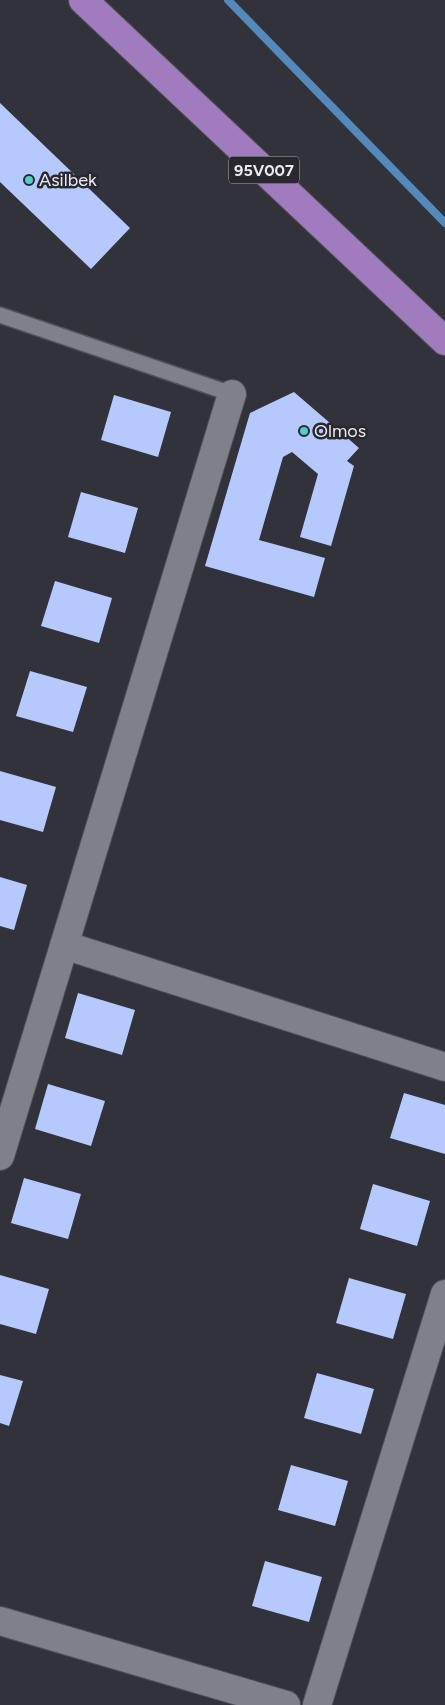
<svg xmlns="http://www.w3.org/2000/svg" width="445" height="1705" viewBox="0 0 445 1705" font-family="Figtree,sans-serif">
  <style>
    .lines { fill: none; stroke-linecap: round; stroke-linejoin: round }
    .stream { stroke: #538abb; stroke-width: 8 }
    .building { fill: #b6c9fe }
    .lane-casing { stroke: #505057; stroke-width: 18 }
    .street-casing { stroke: #505057; stroke-width: 30 }
    .primary-casing { stroke: #505057; stroke-width: 30 }
    .lane { stroke: #80808a; stroke-width: 15 }
    .street { stroke: #80808a; stroke-width: 28 }
    .primary { stroke: #a07cbf; stroke-width: 28 }
    .poi-dot { fill: #53cdc9; stroke: #292830; stroke-width: 2 }
    .labels { text-anchor: middle; stroke-width: 5; stroke-linejoin: round; paint-order: stroke }
    .shield { fill: #292830; stroke: #b1b0b7; stroke-width: 1 }
    .shield-label { font-size: 16px; font-weight: bold; fill: #ebebf1 }
    .poi-label { font-size: 18px; fill: #ebebf1; stroke: #292830; text-anchor: start }
  </style>
  <rect width="100%" height="100%" fill="#32323a"/>
  <g class="lines">
    <!-- stream -->
    <path class="stream" d="M 228,0 L 445,223"/>
  </g>
  <!-- building -->
  <path class="building" d="M 0,103 L 130,228 L 91,269 L 0,182 Z
    M 294,392 L 359,448 L 347,461 L 354,466 L 331,546 L 300,537 L 318,474 L 292,452 L 283,457 L 259,540 L 325,558 L 314,597 L 205,566 L 250,413 Z
    M 114,395 L 171,412 L 158,457 L 101,440 Z
    M 81,492 L 138,508 L 125,553 L 68,537 Z
    M 55,581 L 112,598 L 99,643 L 41,626 Z
    M 30,671 L 87,687 L 73,732 L 16,716 Z
    M 0,771 L 56,787 L 43,832 L 0,820 Z
    M 0,877 L 27,885 L 14,930 L 0,926 Z
    M 78,993 L 135,1010 L 122,1055 L 65,1038 Z
    M 48,1084 L 105,1101 L 91,1146 L 35,1129 Z
    M 404,1093 L 445,1105 L 445,1154 L 390,1138 Z
    M 24,1178 L 81,1194 L 68,1239 L 11,1223 Z
    M 373,1184 L 430,1201 L 417,1246 L 360,1229 Z
    M 0,1275 L 49,1289 L 36,1334 L 0,1324 Z
    M 349,1278 L 406,1294 L 393,1339 L 336,1323 Z
    M 317,1373 L 374,1389 L 361,1434 L 304,1418 Z
    M 0,1375 L 23,1381 L 9,1426 L 0,1423 Z
    M 291,1465 L 348,1481 L 335,1526 L 278,1510 Z
    M 265,1561 L 322,1577 L 309,1622 L 252,1606 Z"/>
  <g class="lines">
    <defs>
      <path id="lane" d="M 0,315 L 232,394"/>
      <path id="street" d="M 64,945 L 445,1067
        M 0,1156 L 232,394
        M 0,1621 L 286,1705
        M 317,1705 L 445,1294"/>
      <path id="primary" d="M 83,0 L 445,341"/>
    </defs>
    <!-- lane casing -->
    <use href="#lane" class="lane-casing"/>
    <!-- street casing -->
    <use href="#street" class="street-casing"/>
    <!-- primary casing -->
    <use href="#primary" class="primary-casing"/>
    <!-- lane -->
    <use href="#lane" class="lane"/>
    <!-- street -->
    <use href="#street" class="street"/>
    <!-- primary -->
    <use href="#primary" class="primary"/>
  </g>
  <!-- markers -->
  <g class="poi-dot">
    <circle cx="29" cy="180" r="5"/>
    <circle cx="304" cy="431" r="5"/>
  </g>
  <g class="labels">
    <!-- shield labels -->
    <rect class="shield" x="229" y="156.5" width="70" height="27" rx="4"/>
    <g class="shield-label">
      <text x="264" y="176">95V007</text>
    </g>
    <!-- poi labels -->
    <g class="poi-label">
      <text x="39" y="186">Asilbek</text>
      <text x="314" y="437">Olmos</text>
    </g>
  </g>
</svg>
